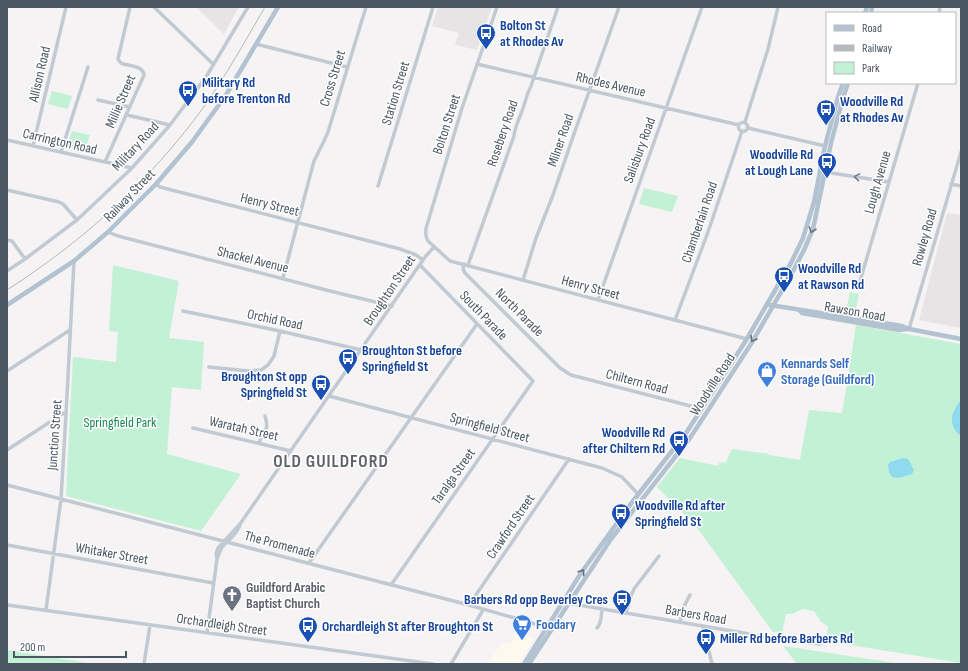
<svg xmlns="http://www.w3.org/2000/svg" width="968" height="671" viewBox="0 0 968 671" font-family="'Sofia Sans Condensed',sans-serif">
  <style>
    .commercial { fill: #fdf9ef }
    .education { fill: #e6e4e5 }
    .green { fill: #c3f1d5 }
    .water { fill: #90daee }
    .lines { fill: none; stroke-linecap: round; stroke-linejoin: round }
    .minor { stroke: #c1cad2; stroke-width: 3.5 }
    .major { stroke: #b3c2d1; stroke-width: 4.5 }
    .rail { stroke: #b5b8bd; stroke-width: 1 }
    .oneway { stroke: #6e7983 }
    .oneway2 { stroke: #64717d }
    .labels { text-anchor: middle; stroke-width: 3; stroke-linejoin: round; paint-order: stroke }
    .transit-label { font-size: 14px; font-weight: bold; fill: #164399; stroke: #fff; text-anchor: start }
    .street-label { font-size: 14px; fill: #4a5661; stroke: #fff }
    .shop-label { font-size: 14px; font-weight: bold; fill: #366cbe; stroke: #fff; text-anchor: start }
    .park-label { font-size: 14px; fill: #17864f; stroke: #fff }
    .worship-label { font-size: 14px; font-weight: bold; fill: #5b616d; stroke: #fff; text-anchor: start }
    .district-label { font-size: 18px; font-weight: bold; letter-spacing: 1px; fill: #5f6368; stroke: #fff }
  </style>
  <rect width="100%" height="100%" fill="#f5f3f3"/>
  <!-- commercial -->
  <path class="commercial" d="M 516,634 L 534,639 L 519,664 L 488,664 L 502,642 L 511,643 Z"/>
  <!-- education -->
  <path class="education" d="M 196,7 L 239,7 L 224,34 Z
    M 438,7 L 492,7 L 477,50 L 455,45 L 459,33 L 432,26 Z
    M 947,213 L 961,215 L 961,328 L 919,320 Z"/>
  <!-- green -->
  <path class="green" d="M 52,91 L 72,96 L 68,109 L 48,104 Z
    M 72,131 L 90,135 L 84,152 L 68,149 L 67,146 Z
    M 644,188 L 678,196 L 672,212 L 639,204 Z
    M 113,265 L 179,281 L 169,338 L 204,342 L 201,390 L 172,387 L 167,454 L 241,474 L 201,531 L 66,496 L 73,357 L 116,362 L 118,332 L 109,331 Z
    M 850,292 L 859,294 L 854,317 L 845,315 Z
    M 856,325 L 961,344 L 961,663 L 826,641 L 828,626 L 821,622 L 814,611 L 803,609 L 792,614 L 786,614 L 782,633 L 773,632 L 695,525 L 657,487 L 680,458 L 718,466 L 719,463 L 726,462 L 732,449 L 761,453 L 766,453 L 769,455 L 800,460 L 809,410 L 842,413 L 847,385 L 847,377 L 848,377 Z
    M 783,646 L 902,664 L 797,664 Z
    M 7,650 L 94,664 L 7,664 Z"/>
  <!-- water -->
  <path class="water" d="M 961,400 L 961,436 C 947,425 951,412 961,400 Z
    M 903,458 L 908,459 L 914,470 L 912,474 L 899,478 L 892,477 L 889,472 L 888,465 L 890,462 Z"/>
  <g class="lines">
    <!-- minor -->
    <path class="minor" d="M 154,7 L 213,64
      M 497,7 L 462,108 L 427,225 C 425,231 425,236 428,241 L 450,261 L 747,339
      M 939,13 L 940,7
      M 256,44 L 347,67
      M 477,64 L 739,125
      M 98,100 L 130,107
      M 127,115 L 170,125
      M 745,122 L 768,49 L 778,7
      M738.5 127a4.5 4.5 0 1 1 9 0a4.5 4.5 0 1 1-9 0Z
      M 748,128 L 825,146
      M 7,140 L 132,168
      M 33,146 L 66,7
      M 61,152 L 88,67
      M 105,162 L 144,75 C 143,66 131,66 123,64 L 121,63 L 118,59 L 130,7
      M 825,172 L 889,182
      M 156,184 L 160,187 L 400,249 L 416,255 L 423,260
      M 951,184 L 961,186
      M 378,186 L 433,7
      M 7,190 L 59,202 L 63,204 L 77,220
      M 108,232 L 118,236 L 330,291 L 392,306
      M 7,240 L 12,241 L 25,259
      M 464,264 L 463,269 L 465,273 L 560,368 L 571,375 L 702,409
      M 468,265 L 514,136 C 515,125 520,118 523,108 C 526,100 527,93 531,86 L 558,7
      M 7,271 L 25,259 L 77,220 L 132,168 L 170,125 L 206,77 L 248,7
      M 283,278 L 314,161 L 324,141 L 328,132 L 366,7
      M 523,280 L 536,238 L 553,195 L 574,134 L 619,7
      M 858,288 L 918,83
      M 598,300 C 632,202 668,105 702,7
      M 183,311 L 280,331 L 361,350
      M 675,320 L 708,232 L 731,164 L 742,131
      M 909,329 L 961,152
      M 209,367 L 248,371 L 261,370 L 268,365 L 274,356 L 280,331
      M 7,371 L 70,330
      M 329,396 L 602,468 L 622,477 L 638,494
      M 193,428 L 291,451
      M 259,443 C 263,430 270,432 265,416
      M 7,450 L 59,416 L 64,413 L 66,414
      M 7,485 L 469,605 L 546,627
      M 7,545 L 213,583
      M 217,559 C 219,554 220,550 223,546 C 230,538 236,536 240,525
      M 309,563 L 477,324
      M 391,585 L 533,381 L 420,265
      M 569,601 L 573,604 L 738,632 L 771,638 L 820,644
      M 7,605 L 433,664
      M 469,605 L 569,459
      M 46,610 L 61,499 L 66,414 L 74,261
      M 626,613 L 630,598 L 634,589 L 659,556
      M 680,622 L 683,608 L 690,595
      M 703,626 L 712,664
      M 597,628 C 602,623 601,616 602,609
      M 207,633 L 217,559 L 216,554 L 218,548 L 240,524 L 425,257 L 434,247
      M 144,664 L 150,625
      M 451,664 L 483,610"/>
    <!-- major -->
    <path class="major" d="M 865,13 L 867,7
      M 871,13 L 872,7
      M 7,305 L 74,261 L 108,232 L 156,184 L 192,142 L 226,95 L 278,7
      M 770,305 L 902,326 L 909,329 L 961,339
      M 799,310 L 802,313 L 899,330 L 907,329
      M 524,664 L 581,573 L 630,505 L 686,433 L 745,342 L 791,263 L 803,238 L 814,202 L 825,146 L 838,97 L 843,83
      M 529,664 L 611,539 L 690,438 L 751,344 L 792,273 L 804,250 L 813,229 L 831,143 L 843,98 L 848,83"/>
    <!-- rail -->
    <path class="rail" d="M 7,290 C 83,241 150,181 203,108 C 226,76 245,41 265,7"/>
  </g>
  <!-- one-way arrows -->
  <defs><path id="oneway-chevron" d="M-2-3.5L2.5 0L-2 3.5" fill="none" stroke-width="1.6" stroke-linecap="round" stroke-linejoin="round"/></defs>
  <use class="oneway" href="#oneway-chevron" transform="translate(857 177) rotate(-171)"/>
  <g class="oneway2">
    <use href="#oneway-chevron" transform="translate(812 230) rotate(109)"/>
    <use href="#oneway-chevron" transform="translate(753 339) rotate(120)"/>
    <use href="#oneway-chevron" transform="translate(582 572) rotate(-56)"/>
  </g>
  <!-- icons -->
  <defs>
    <symbol id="bus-pin" viewBox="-11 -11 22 30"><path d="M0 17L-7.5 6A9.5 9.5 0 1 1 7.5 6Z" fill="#1a4fb4" stroke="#fff"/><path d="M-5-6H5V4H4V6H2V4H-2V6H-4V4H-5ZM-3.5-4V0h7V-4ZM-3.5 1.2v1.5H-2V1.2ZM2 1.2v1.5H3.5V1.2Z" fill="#fff"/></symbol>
    <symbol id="shop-pin" viewBox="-11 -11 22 30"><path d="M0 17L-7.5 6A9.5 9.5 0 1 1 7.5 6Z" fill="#3f7fe0" stroke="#fff"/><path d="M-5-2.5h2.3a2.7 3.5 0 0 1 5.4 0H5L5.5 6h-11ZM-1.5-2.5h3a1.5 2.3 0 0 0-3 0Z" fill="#fff"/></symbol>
    <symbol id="church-pin" viewBox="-11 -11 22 30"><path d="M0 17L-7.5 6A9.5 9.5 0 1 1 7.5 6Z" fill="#6b7280" stroke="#fff"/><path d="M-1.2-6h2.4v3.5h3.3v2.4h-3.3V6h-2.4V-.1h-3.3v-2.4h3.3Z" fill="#fff"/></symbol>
    <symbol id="supermarket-pin" viewBox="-11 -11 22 30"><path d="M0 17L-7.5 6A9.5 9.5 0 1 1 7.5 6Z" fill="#3f7fe0" stroke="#fff"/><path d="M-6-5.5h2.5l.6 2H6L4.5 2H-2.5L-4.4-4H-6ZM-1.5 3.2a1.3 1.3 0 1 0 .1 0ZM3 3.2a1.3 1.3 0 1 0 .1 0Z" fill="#fff"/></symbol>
  </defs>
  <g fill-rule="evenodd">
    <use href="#bus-pin" x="475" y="22" width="22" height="30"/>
    <use href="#bus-pin" x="177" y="79" width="22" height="30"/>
    <use href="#bus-pin" x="815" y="98" width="22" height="30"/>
    <use href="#bus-pin" x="816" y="151" width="22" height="30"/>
    <use href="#bus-pin" x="773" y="265" width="22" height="30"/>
    <use href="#bus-pin" x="337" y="347" width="22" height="30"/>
    <use href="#shop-pin" x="756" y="360" width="22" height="30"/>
    <use href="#bus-pin" x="310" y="373" width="22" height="30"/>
    <use href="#bus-pin" x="668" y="429" width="22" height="30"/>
    <use href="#bus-pin" x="610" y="502" width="22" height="30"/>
    <use href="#church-pin" x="221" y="584" width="22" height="30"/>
    <use href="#bus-pin" x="611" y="588" width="22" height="30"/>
    <use href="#supermarket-pin" x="511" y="613" width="22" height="30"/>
    <use href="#bus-pin" x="297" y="615" width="22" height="30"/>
    <use href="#bus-pin" x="695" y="627" width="22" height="30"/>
  </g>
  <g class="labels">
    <!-- transit labels -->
    <g class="transit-label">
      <text x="500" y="30">Bolton St<tspan x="500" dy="16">at Rhodes Av</tspan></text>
      <text x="202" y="87">Military Rd<tspan x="202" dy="16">before Trenton Rd</tspan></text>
      <text x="840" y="106">Woodville Rd<tspan x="840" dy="16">at Rhodes Av</tspan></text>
      <text x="813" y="159" text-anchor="end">Woodville Rd<tspan x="813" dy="16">at Lough Lane</tspan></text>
      <text x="798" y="273">Woodville Rd<tspan x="798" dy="16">at Rawson Rd</tspan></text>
      <text x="362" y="355">Broughton St before<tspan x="362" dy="16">Springfield St</tspan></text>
      <text x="307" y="381" text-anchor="end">Broughton St opp<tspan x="307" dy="16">Springfield St</tspan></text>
      <text x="665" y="437" text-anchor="end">Woodville Rd<tspan x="665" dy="16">after Chiltern Rd</tspan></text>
      <text x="635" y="510">Woodville Rd after<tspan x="635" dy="16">Springfield St</tspan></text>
      <text x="608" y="604" text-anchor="end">Barbers Rd opp Beverley Cres</text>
      <text x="322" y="631">Orchardleigh St after Broughton St</text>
      <text x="720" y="643">Miller Rd before Barbers Rd</text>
    </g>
    <!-- street labels -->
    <g class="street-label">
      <text transform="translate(39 74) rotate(-77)" y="5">Allison Road</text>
      <text transform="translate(332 78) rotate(-73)" y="5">Cross Street</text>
      <text transform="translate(611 84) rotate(13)" y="5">Rhodes Avenue</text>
      <text transform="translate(395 93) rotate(-73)" y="5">Station Street</text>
      <text transform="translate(120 101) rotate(-67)" y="5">Millie Street</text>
      <text transform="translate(446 124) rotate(-72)" y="5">Bolton Street</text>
      <text transform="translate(502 133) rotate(-71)" y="5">Rosebery Road</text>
      <text transform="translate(560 140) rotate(-71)" y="5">Milner Road</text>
      <text transform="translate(60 141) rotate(13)" y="5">Carrington Road</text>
      <text transform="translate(135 146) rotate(-47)" y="5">Military Road</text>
      <text transform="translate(639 150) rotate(-70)" y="5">Salisbury Road</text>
      <text transform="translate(877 182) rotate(-74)" y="5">Lough Avenue</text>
      <text transform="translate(129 195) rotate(-46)" y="5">Railway Street</text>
      <text transform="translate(270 204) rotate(14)" y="5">Henry Street</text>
      <text transform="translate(699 222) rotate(-71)" y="5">Chamberlain Road</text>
      <text transform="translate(924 237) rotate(-74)" y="5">Rowley Road</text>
      <text transform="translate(253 259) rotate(14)" y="5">Shackel Avenue</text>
      <text transform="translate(591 287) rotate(15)" y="5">Henry Street</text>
      <text transform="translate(389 290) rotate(-56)" y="5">Broughton Street</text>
      <text transform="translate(855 311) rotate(10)" y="5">Rawson Road</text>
      <text transform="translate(520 312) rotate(45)" y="5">North Parade</text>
      <text transform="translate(484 315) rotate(46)" y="5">South Parade</text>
      <text transform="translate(275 319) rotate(12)" y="5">Orchid Road</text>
      <text transform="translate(637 381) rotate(15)" y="5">Chiltern Road</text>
      <text transform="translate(712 384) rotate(-57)" y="5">Woodville Road</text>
      <text transform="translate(490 427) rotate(15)" y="5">Springfield Street</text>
      <text transform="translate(244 428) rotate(13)" y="5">Waratah Street</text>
      <text transform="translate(54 435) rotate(-86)" y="5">Junction Street</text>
      <text transform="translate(453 476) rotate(-55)" y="5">Taralga Street</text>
      <text transform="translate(510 526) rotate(-56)" y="5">Crawford Street</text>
      <text transform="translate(280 544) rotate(15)" y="5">The Promenade</text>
      <text transform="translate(112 553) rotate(10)" y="5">Whitaker Street</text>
      <text transform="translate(696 614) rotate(10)" y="5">Barbers Road</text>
      <text transform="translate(222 624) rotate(8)" y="5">Orchardleigh Street</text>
    </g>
    <!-- shop labels -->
    <g class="shop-label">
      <text x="781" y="368">Kennards Self<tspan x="781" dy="16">Storage (Guildford)</tspan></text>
      <text x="536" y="629">Foodary</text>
    </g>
    <!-- park labels -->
    <g class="park-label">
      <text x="120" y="427">Springfield Park</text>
    </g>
    <!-- worship labels -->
    <g class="worship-label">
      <text x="246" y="592">Guildford Arabic<tspan x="246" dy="16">Baptist Church</tspan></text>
    </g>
    <!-- district labels -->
    <g class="district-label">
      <text x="331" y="467">OLD GUILDFORD</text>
    </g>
  </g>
  <!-- border -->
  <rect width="968" height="671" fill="none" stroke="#4a5661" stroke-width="16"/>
  <!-- legend -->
  <rect x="826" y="12" width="130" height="72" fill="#ffffff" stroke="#b7bbc0"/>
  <rect x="834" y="25" width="20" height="6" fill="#b3c2d1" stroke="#b7bbc0"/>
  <text x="862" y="32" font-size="12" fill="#4a5661">Road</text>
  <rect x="834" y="45" width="20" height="6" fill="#b5b8bd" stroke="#b7bbc0"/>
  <text x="862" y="52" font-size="12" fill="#4a5661">Railway</text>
  <rect x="834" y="62" width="20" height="12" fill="#c3f1d5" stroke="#b7bbc0"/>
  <text x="862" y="72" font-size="12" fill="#4a5661">Park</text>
  <!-- scale -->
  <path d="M14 651v6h112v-6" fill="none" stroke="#4a5661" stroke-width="2"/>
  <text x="20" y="651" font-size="12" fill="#4a5661" stroke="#ffffff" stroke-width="3" paint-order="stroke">200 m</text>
</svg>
